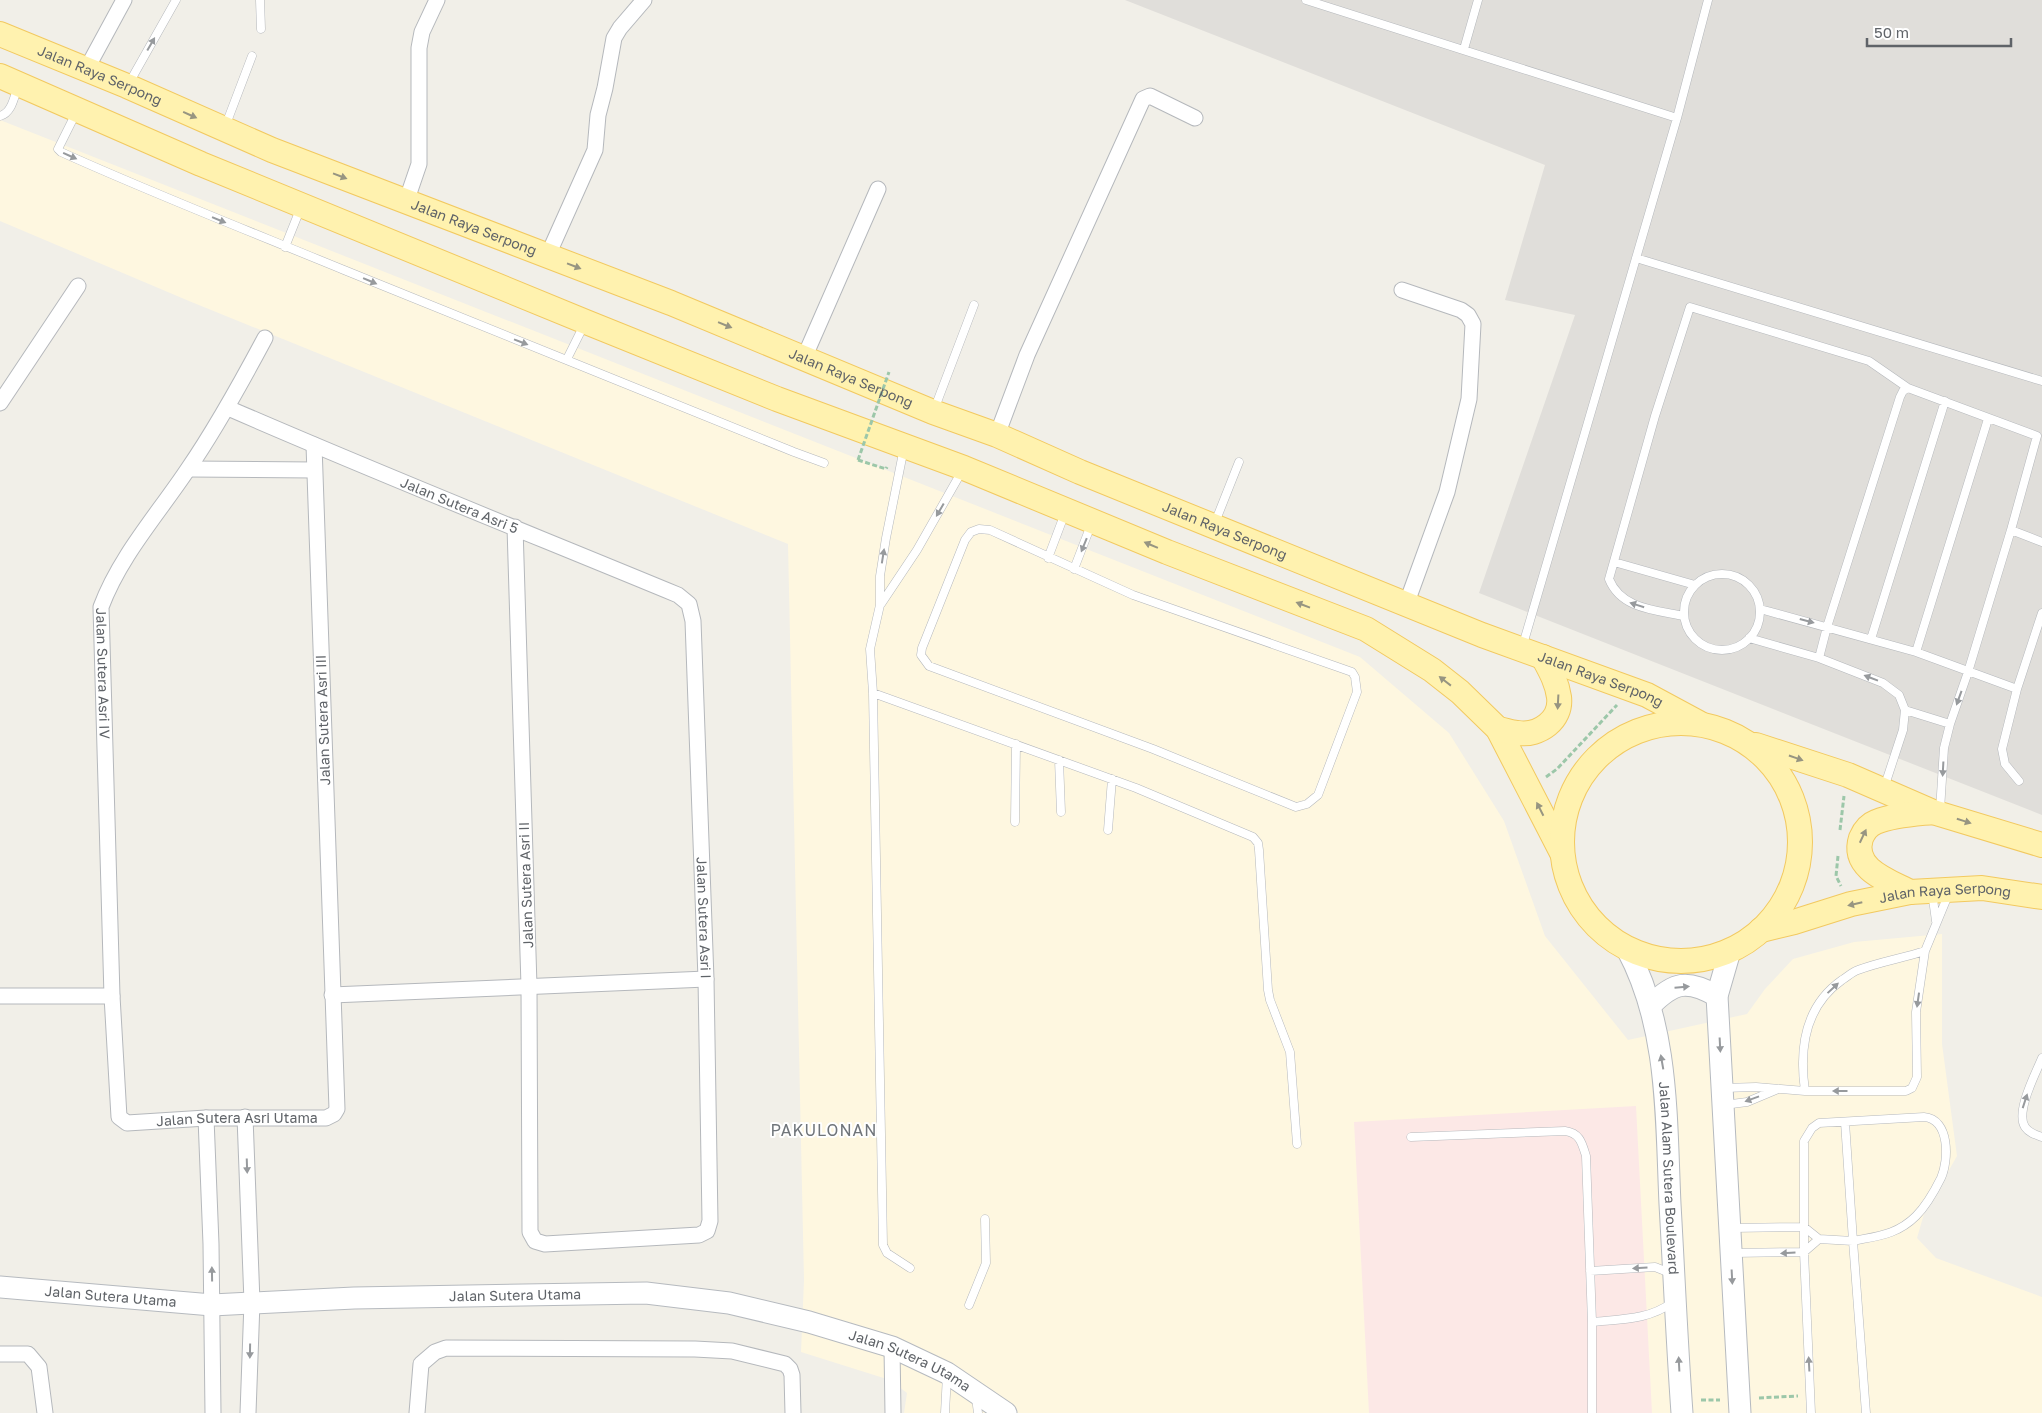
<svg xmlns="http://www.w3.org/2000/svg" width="2042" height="1413" viewBox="0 0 2042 1413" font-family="'Golos Text',sans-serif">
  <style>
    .commercial { fill: #fef7e0 }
    .industrial { fill: #e0deda }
    .medical { fill: #fce8e6 }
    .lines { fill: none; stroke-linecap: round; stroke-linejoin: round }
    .lane-casing { stroke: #b5b8bc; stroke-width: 9 }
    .street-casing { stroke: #b5b8bc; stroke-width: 17 }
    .secondary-casing { stroke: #b6babf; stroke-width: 23 }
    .primary-casing { stroke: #f2c960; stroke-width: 26 }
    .path { stroke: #9cc7a9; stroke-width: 3; stroke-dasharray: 5 2.5; stroke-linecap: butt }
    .lane { stroke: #fff; stroke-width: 8 }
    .street { stroke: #fff; stroke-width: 15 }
    .secondary { stroke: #fff; stroke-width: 21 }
    .primary { stroke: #fff2af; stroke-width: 24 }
    .path-bridge { stroke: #9cc7a9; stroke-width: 3; stroke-dasharray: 5 2.5; stroke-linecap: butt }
    .oneway { fill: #979a9d }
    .oneway2 { fill: #979581 }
    .labels { text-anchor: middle; stroke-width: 4; stroke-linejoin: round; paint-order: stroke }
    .street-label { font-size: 14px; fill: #5f6368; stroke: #fff }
    .quarter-label { font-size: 16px; letter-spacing: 1px; fill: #70757a; stroke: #fff }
  </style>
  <rect width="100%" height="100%" fill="#f1efe8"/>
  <!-- commercial -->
  <path class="commercial" d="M 0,120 L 1360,657 L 1449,733 L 1504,821 L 1545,936 L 1628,1040 L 1747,1014 L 1765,989 L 1793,959 L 1854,942 L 1942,934 L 1942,1044 L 1957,1156 L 1924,1214 L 1917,1238 L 1936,1258 L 2042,1297 L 2042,1413 L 904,1413 L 907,1393 L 890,1380 L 801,1352 L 804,1280 L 788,544 L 189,301 L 0,221 Z"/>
  <!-- industrial -->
  <path class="industrial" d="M 1125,0 L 2042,0 L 2042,815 L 1479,593 L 1575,315 L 1505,300 L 1545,165 Z"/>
  <!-- medical -->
  <path class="medical" d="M 1636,1106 L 1652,1413 L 1369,1413 L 1354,1122 Z"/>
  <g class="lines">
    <defs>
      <path id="lane" d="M 260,0 L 261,29
        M 1306,0 L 1677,118
        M 1464,49 L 1478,0
        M 128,85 L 176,0
        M 76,113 L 58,149 L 61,152 C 154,194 249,231 344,270 C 494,331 644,391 794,452 L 824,463
        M 0,116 C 12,113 14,97 18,86
        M 225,127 L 252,56
        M 285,247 L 301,207
        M 1636,258 L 2042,381
        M 567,359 L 585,323
        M 934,410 L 974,305
        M 904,448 L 886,538 L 880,576 L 880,605 L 870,649 L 873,693 L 883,1245 L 887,1253 L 910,1268
        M 1214,525 L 1239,462
        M 979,529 L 990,530 L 1133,595 L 1352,672 L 1355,677 L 1357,692 L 1318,795 L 1307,804 L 1296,807 L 1153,749 L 929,666 L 921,655 L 922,648 L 965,540 L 971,532 Z
        M 1048,558 L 1065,513
        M 1614,562 L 1695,585
        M 1074,569 L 1091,525
        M1684 612a38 38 0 1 1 76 0a38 38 0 1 1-76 0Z
        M 881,604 L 917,550 L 962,471
        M 1760,609 L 1916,652 L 2017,689 L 2042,613
        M 1684,616 C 1655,610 1621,609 1609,579 L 1655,416 L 1690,307 L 1869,361 L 1908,388
        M 1749,638 L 1819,658 L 1883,683 L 1899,695 L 1905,710 L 1903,730 L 1884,788
        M 1871,639 L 1945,401
        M 1522,648 L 1677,118 L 1708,0
        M 1916,652 L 1988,419
        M 1819,658 L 1827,627 L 1900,397 L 1903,391 L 1908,388 L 2037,436 L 2011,530 L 2042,542
        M 2017,689 L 2002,749 L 2005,764 L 2019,781
        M 873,693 L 1136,788 L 1253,837 L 1258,843 L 1259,850 L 1268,990 L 1270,1000 L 1290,1052 L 1297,1144
        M 1905,710 L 1950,724
        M 1059,760 L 1061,812
        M 1940,810 L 1944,748 L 1950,724 L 1968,672 L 2011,530
        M 1015,822 L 1016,744
        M 1108,830 L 1112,779
        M 1932,892 L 1936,921
        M 2042,1058 C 2036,1073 2015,1112 2025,1127 C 2029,1133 2036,1135 2042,1137
        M 1723,1088 L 1756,1087 L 1805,1091 L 1906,1091 L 1912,1088 L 1917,1077 L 1916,1012 L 1925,951 L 1949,893
        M 1805,1091 C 1799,1049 1805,1006 1842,980 C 1847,977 1852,972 1858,970 C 1879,962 1903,958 1925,951
        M 1724,1105 L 1747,1102 L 1778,1089
        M 1411,1137 L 1565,1131 C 1580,1133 1582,1143 1586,1156 L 1592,1322 L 1592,1413
        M 1732,1228 L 1804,1227 L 1819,1239 L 1853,1241 L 1866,1413
        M 1733,1253 L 1804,1252 L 1819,1239
        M 1590,1271 L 1655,1267 L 1670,1273
        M 969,1305 L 986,1263 L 985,1219
        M 1592,1322 C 1621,1319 1649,1320 1673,1302
        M 976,1398 L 978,1413
        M 945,1413 L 947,1375
        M 1811,1413 L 1804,1252 L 1804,1141 L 1812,1128 L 1819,1123 L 1924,1117 C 1950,1119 1949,1160 1941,1178 C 1935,1190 1925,1207 1916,1216 C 1897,1235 1877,1236 1853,1241 L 1845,1122"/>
      <g id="street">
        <path d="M 86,70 L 124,0"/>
        <path d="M 406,202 L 419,164 L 419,48 L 422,32 L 437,0"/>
        <path d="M 548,255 L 595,150 L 598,115 L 605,88 L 614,38 L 620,28 L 644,0"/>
        <path d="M 1402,290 L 1461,310 L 1468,315 L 1473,324 L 1469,399 L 1447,492 L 1406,605"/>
        <path id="s1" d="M 265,338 C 241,383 217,427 188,469 C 158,514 120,556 101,607 L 112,996 L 119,1117 L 127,1123 L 206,1118 L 326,1118 L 334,1114 L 337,1109 L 314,445"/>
        <path d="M 804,358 L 878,189"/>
        <path d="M 0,403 L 78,286"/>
        <path id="s2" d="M 228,408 C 377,473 528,533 678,595 L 689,604 L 693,621 L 706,979 L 710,1221 L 707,1231 L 699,1235 L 545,1244 L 535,1241 L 530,1232 L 529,986 L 515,527"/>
        <path d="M 997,435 L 1027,355 L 1143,99 L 1150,96 L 1195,118"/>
        <path d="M 189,469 L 314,470"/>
        <path d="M 332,995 L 706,979"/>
        <path d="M 0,996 L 112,996"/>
        <path d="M 245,1117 L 252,1302 L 248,1413"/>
        <path d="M 206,1118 L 211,1244 L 213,1413"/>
        <path d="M 892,1347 L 893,1413"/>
        <path d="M 0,1354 L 28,1354 L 39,1367 L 45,1413"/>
        <path d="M 417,1413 L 421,1364 L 435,1352 L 446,1348 L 695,1349 L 732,1351 L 785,1364 L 790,1369 L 792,1375 L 793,1413"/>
      </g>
      <g id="secondary">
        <path id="s3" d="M 1627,949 C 1669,1027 1666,1118 1670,1204 C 1674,1274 1677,1344 1682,1413"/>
        <path d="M 1730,951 L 1717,996 L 1740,1413"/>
        <path d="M 1651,1005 C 1674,982 1687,979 1717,996"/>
        <path id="s4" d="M 0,1287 L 212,1305 L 354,1298 L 646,1293 L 729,1303 L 809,1322 L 892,1347 L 947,1373 L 1006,1413"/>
      </g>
      <g id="primary">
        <path id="s5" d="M 0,34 L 127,86 L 272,150 L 671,303 L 933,412 L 997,435 L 1080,472 L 1482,635 L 1647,695 L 1699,723"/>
        <path d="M 0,76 L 201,164 L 586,322 L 777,399 L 964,468 L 1167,552 L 1366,629 L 1432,670 L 1460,692 L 1498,729 L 1562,853"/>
        <circle cx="1681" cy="842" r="119"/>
        <path d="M 1498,729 C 1505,730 1511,733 1518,733 C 1539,736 1562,720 1559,697 C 1557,682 1550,670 1543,657"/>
        <path d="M 1756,745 L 1848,775 L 1933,812 L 2042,845"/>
        <path d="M 1910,892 C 1889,881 1851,869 1861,838 C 1864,831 1868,825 1876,822 C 1893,815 1914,814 1933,812"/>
        <path id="s6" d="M 1761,930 L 1794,922 L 1851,904 L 1910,892 L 1982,888 L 2042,897"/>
      </g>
    </defs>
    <!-- lane casing -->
    <use href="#lane" class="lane-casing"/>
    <!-- street casing -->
    <use href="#street" class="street-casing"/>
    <!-- secondary casing -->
    <use href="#secondary" class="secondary-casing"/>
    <!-- primary casing -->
    <use href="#primary" class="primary-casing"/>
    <!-- path -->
    <path class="path" d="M 858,460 L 886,469 L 887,467
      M 1546,777 L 1557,769 L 1617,705
      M 1840,830 L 1844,796
      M 1838,856 L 1836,876 L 1841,886
      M 1759,1398 L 1798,1396
      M 1701,1400 L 1720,1400"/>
    <!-- lane -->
    <use href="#lane" class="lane"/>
    <!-- street -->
    <use href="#street" class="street"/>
    <!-- secondary -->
    <use href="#secondary" class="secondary"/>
    <!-- primary -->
    <use href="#primary" class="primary"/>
    <!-- path-bridge -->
    <path class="path-bridge" d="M 858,460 L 889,372"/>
  </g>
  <!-- one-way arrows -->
  <defs><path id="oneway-solid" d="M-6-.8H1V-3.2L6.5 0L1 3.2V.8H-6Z" transform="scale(1.25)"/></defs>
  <g class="oneway">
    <use href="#oneway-solid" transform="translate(151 44) rotate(-60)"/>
    <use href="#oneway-solid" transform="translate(70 156) rotate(24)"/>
    <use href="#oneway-solid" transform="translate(219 220) rotate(22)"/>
    <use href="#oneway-solid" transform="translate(370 281) rotate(23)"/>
    <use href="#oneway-solid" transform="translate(521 342) rotate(21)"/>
    <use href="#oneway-solid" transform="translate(940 510) rotate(120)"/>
    <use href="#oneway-solid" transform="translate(1084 545) rotate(112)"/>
    <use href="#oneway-solid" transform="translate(883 556) rotate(-81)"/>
    <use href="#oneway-solid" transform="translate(1637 605) rotate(-163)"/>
    <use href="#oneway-solid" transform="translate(1807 621) rotate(15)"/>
    <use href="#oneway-solid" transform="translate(1871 678) rotate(-159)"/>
    <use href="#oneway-solid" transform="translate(1959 698) rotate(110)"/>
    <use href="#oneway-solid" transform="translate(1943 769) rotate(93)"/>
    <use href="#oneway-solid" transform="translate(1682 987) rotate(-5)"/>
    <use href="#oneway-solid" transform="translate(1833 988) rotate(-43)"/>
    <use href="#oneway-solid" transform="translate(1918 1000) rotate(98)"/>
    <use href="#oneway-solid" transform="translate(1720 1045) rotate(87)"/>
    <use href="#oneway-solid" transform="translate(1662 1062) rotate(-100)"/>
    <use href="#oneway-solid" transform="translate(1840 1091) rotate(-180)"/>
    <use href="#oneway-solid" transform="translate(1752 1099) rotate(160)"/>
    <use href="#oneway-solid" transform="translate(2025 1101) rotate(-72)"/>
    <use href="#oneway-solid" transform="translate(247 1166) rotate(88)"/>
    <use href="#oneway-solid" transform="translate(1788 1253) rotate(177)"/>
    <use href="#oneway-solid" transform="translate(1640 1268) rotate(177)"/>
    <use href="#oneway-solid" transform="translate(212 1274) rotate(-91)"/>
    <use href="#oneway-solid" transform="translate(1732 1277) rotate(87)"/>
    <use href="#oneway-solid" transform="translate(250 1351) rotate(91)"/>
    <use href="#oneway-solid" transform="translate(1679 1364) rotate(-93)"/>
    <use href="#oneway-solid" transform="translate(1809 1364) rotate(-93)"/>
  </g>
  <g class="oneway2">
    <use href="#oneway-solid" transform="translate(190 115) rotate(24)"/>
    <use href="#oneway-solid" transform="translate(340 176) rotate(21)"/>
    <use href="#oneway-solid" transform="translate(574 266) rotate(21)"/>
    <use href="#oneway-solid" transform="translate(725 325) rotate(22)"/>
    <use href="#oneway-solid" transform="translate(1151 545) rotate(-157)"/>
    <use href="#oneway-solid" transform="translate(1303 605) rotate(-159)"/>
    <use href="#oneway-solid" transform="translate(1445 681) rotate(-142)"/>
    <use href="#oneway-solid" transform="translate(1558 702) rotate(93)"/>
    <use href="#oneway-solid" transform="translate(1796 758) rotate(19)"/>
    <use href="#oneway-solid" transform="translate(1540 809) rotate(-117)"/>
    <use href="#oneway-solid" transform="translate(1964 821) rotate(17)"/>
    <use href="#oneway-solid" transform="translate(1863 836) rotate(-65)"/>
    <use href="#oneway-solid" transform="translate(1855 904) rotate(167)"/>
  </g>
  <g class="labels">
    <!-- street labels -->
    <g class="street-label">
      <text dy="5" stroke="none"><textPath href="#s5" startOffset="108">Jalan Raya Serpong</textPath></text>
      <text dy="5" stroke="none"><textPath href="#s5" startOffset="512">Jalan Raya Serpong</textPath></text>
      <text dy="5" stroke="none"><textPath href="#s5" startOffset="918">Jalan Raya Serpong</textPath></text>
      <text dy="5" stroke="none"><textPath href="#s2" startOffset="251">Jalan Sutera Asri 5</textPath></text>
      <text dy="5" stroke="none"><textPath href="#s5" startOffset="1322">Jalan Raya Serpong</textPath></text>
      <text dy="5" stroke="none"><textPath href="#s1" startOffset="382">Jalan Sutera Asri IV</textPath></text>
      <text dy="5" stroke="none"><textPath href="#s5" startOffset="1726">Jalan Raya Serpong</textPath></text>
      <text transform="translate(323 720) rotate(-92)" y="5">Jalan Sutera Asri III</text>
      <text transform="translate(526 885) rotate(-92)" y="5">Jalan Sutera Asri II</text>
      <text dy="5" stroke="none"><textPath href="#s6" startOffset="189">Jalan Raya Serpong</textPath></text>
      <text dy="5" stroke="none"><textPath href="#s2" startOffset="816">Jalan Sutera Asri I</textPath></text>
      <text dy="5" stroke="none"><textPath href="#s1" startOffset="946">Jalan Sutera Asri Utama</textPath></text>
      <text dy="5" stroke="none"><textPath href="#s3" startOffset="235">Jalan Alam Sutera Boulevard</textPath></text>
      <text dy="5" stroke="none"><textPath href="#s4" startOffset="516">Jalan Sutera Utama</textPath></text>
      <text dy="5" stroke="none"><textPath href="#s4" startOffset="111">Jalan Sutera Utama</textPath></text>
      <text dy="5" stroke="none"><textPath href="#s4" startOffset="921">Jalan Sutera Utama</textPath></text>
    </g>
    <!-- quarter labels -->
    <g class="quarter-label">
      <text x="824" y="1136">PAKULONAN</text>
    </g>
  </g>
  <!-- scale -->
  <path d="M1867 38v8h144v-8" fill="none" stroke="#5f6368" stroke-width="2.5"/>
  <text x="1874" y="38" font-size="15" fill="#5f6368" stroke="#ffffff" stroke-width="4" paint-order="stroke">50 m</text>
</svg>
